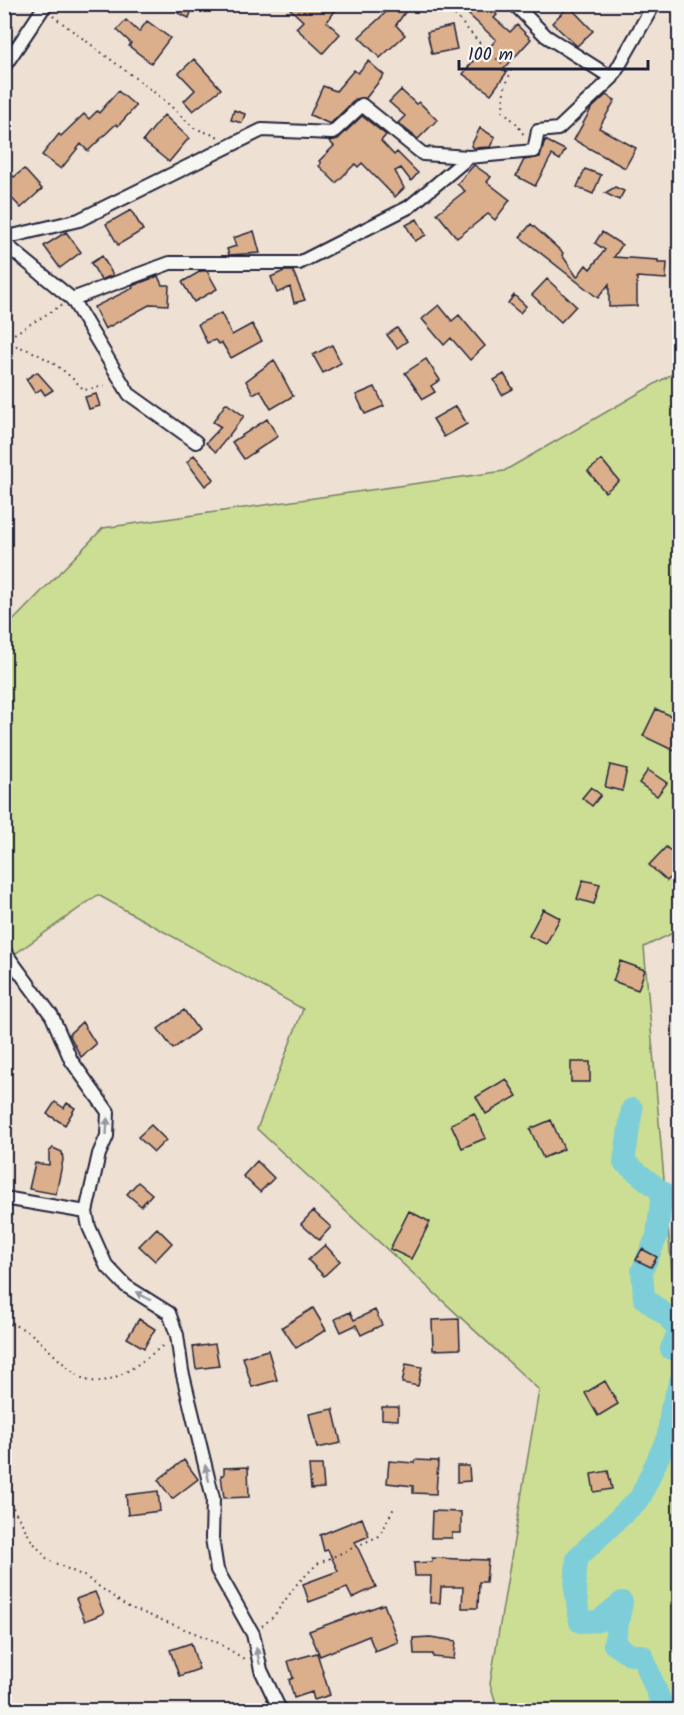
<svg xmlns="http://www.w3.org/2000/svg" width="684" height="1715" viewBox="0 0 684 1715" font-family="Kalam,sans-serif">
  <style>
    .green { fill: #cbde93; stroke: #768067; stroke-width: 1.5 }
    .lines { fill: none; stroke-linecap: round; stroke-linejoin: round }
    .river { stroke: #7eced9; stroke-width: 22 }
    .building { fill: #dbaf8c; stroke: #22223b; stroke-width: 1.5 }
    .minor-casing { stroke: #22223b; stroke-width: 16 }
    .path { stroke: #22223b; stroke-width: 2; stroke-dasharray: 1.5 4.5; stroke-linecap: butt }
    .minor { stroke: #f6f6f2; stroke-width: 12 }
    .oneway { fill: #9797a0 }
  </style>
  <rect width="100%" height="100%" fill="#eee1d3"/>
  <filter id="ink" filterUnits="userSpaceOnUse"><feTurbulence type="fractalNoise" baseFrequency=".0167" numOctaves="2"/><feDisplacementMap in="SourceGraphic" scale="12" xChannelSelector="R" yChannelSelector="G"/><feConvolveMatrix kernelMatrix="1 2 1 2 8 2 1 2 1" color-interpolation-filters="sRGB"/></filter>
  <g filter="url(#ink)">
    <!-- green -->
    <path class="green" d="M 679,370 L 679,930 L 644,947 L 679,1354 L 679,1710 L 498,1710 L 490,1684 L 539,1390 L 257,1129 L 303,1009 L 98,895 L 5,961 L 5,629 L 103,528 L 504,471 Z"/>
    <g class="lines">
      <!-- river -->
      <path class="river" d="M 632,1109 L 624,1162 L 662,1192 L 657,1236 L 642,1271 L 644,1298 L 667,1316 L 679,1331 L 671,1349 L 680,1350
        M 664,1710 L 642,1655 L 631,1655 L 614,1644 L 622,1602 L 599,1621 L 580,1622 L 575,1589 L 577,1558 L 640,1498 L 668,1436 L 671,1409 L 680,1381"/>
    </g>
    <!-- building -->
    <path class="building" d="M 181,4 L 194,4 L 189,18 L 178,13 Z
      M 285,4 L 340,4 L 327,22 L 340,34 L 323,53 L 296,28 L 303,21 Z
      M 395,4 L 406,11 L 396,25 L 405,35 L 380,58 L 359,37 Z
      M 476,4 L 486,4 L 497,15 L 494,18 L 510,32 L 517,25 L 531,39 L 503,70 L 507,72 L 491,94 L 463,74 L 479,53 L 482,55 L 496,40 L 468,14 Z
      M 569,6 L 593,31 L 577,46 L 552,23 Z
      M 126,20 L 139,32 L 147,21 L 170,38 L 151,63 L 129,46 L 131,43 L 117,30 Z
      M 452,26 L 457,49 L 432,54 L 427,32 Z
      M 194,59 L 221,89 L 193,111 L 184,101 L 195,90 L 179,73 Z
      M 368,61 L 384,75 L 366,98 L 356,99 L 330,124 L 310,115 L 323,86 L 336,91 L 354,70 L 358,73 Z
      M 401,90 L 416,104 L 419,102 L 437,120 L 418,139 L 398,123 L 405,116 L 389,102 Z
      M 118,91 L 136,106 L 118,126 L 116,124 L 88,151 L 81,144 L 61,169 L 42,155 L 59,134 L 61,136 L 84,114 L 89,119 L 97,111 L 99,113 Z
      M 606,95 L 615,100 L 599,128 L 636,148 L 625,168 L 574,140 L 591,109 Z
      M 234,110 L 245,114 L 242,123 L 231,120 Z
      M 164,115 L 189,138 L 169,162 L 143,141 Z
      M 362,116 L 386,135 L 381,141 L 394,155 L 397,152 L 418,173 L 411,181 L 401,168 L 395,171 L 404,188 L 395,197 L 362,163 L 358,167 L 355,164 L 336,183 L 319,166 L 321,163 L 319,161 L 334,146 L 329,141 L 338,139 Z
      M 480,128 L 495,137 L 490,147 L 475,148 L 471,146 Z
      M 545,140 L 565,150 L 560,160 L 552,155 L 535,186 L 516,176 L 524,160 L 540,157 Z
      M 474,165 L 491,177 L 487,182 L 510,200 L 495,220 L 488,214 L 457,238 L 437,213 L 465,191 L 457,184 Z
      M 24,169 L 42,189 L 21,208 L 4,190 L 4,180 L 11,174 L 14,177 Z
      M 585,169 L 601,175 L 593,194 L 577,187 Z
      M 615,187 L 624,191 L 619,200 L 605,193 Z
      M 131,210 L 143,230 L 118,245 L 106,224 Z
      M 417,219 L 426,235 L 415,241 L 406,225 Z
      M 531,224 L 563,253 L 562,255 L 577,277 L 586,265 L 590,269 L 605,250 L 595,243 L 602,232 L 622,245 L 614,257 L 658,260 L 658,263 L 667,263 L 666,279 L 637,277 L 637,306 L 609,307 L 609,284 L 598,298 L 520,237 Z
      M 254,231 L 260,253 L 229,255 L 227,249 L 236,246 L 233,238 Z
      M 66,232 L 81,252 L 60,268 L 44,246 Z
      M 102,256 L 113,275 L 101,280 L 91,263 Z
      M 201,271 L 207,271 L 217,289 L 194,302 L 182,282 Z
      M 284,271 L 293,271 L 305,300 L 294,303 L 290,287 L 277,293 L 271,277 Z
      M 158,276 L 162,285 L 169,285 L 168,305 L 151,304 L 105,329 L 94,307 L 133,288 L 132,286 Z
      M 547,279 L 576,306 L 561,322 L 532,295 Z
      M 514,295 L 526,306 L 520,313 L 508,303 Z
      M 439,305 L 452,321 L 459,315 L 485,346 L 470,360 L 451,338 L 444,345 L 422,319 Z
      M 221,313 L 232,335 L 252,324 L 262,341 L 231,358 L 222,343 L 219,344 L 215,340 L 207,343 L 198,324 Z
      M 397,328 L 407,341 L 397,348 L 387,335 Z
      M 332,345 L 341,363 L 323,373 L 313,355 Z
      M 426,359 L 440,380 L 431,386 L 435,392 L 423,399 L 405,373 Z
      M 274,360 L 293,396 L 271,409 L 260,390 L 253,394 L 246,381 Z
      M 37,372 L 53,390 L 45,395 L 41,389 L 35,393 L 26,379 Z
      M 504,374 L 513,389 L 502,395 L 494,380 Z
      M 375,387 L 384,406 L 365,414 L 356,395 Z
      M 96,394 L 100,406 L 89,409 L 85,397 Z
      M 226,403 L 244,416 L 216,452 L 206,443 L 221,427 L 213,422 Z
      M 456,406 L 467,424 L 444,437 L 433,419 Z
      M 267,419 L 278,436 L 244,459 L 232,442 Z
      M 194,455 L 214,479 L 205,486 L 187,462 Z
      M 602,460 L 619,481 L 605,492 L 588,471 Z
      M 656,709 L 680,720 L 677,752 L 643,736 Z
      M 610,765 L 627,769 L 622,791 L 605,787 Z
      M 648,770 L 667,783 L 657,796 L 639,783 Z
      M 591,787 L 601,795 L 592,806 L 582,798 Z
      M 666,847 L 680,859 L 680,867 L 667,881 L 649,865 Z
      M 583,880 L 600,884 L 594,904 L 577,899 Z
      M 543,909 L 560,918 L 546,944 L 529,936 Z
      M 620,961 L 645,970 L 638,990 L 613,981 Z
      M 184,1010 L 198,1030 L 173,1049 L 158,1029 Z
      M 82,1022 L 96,1044 L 81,1057 L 69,1034 Z
      M 571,1062 L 590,1062 L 590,1082 L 571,1082 Z
      M 506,1079 L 517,1096 L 486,1114 L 476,1097 Z
      M 55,1102 L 64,1108 L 67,1103 L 75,1108 L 65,1125 L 47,1114 Z
      M 474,1113 L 486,1138 L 462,1148 L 451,1124 Z
      M 551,1120 L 564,1149 L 543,1158 L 530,1129 Z
      M 151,1125 L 166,1140 L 154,1152 L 138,1137 Z
      M 53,1148 L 62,1152 L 63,1160 L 56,1194 L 29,1189 L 35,1163 L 49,1165 L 49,1152 Z
      M 257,1161 L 274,1178 L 260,1192 L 243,1176 Z
      M 138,1182 L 152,1194 L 141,1206 L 127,1194 Z
      M 313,1211 L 331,1227 L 319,1240 L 301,1224 Z
      M 409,1211 L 430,1222 L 411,1259 L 390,1249 Z
      M 157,1228 L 172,1243 L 155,1261 L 139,1246 Z
      M 325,1245 L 340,1261 L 324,1276 L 308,1260 Z
      M 642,1249 L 657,1257 L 651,1267 L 636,1260 Z
      M 313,1308 L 326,1330 L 296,1348 L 282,1327 Z
      M 375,1310 L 382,1325 L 361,1335 L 356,1325 L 341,1332 L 335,1319 L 350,1312 L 354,1320 Z
      M 139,1319 L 155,1329 L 144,1348 L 127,1338 Z
      M 459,1319 L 460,1349 L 433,1350 L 432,1320 Z
      M 215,1344 L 219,1366 L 196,1369 L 193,1347 Z
      M 268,1350 L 277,1380 L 252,1387 L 243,1357 Z
      M 406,1364 L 422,1367 L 418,1386 L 402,1383 Z
      M 605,1381 L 618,1404 L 598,1416 L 585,1393 Z
      M 382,1407 L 398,1407 L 398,1420 L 382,1419 Z
      M 333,1409 L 341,1443 L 317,1448 L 309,1414 Z
      M 184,1460 L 198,1479 L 172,1499 L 158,1480 Z
      M 415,1460 L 438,1461 L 436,1494 L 413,1493 L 413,1486 L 387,1483 L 389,1461 L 414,1463 Z
      M 309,1465 L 322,1465 L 324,1488 L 311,1489 Z
      M 457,1466 L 469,1466 L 470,1481 L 457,1482 Z
      M 248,1467 L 249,1497 L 224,1498 L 221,1475 L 224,1475 L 224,1468 Z
      M 608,1471 L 612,1489 L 594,1492 L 591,1474 Z
      M 158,1491 L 160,1511 L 128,1515 L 126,1495 Z
      M 432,1511 L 461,1512 L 461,1533 L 452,1533 L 452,1538 L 431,1538 Z
      M 362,1518 L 369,1536 L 355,1542 L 376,1587 L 352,1598 L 347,1588 L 309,1602 L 303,1584 L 338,1571 L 328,1550 L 324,1551 L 320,1535 Z
      M 432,1558 L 488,1560 L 486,1582 L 479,1582 L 478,1608 L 462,1608 L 463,1587 L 441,1587 L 440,1603 L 430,1603 L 431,1576 L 415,1576 L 414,1563 L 432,1562 Z
      M 95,1592 L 104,1613 L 85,1621 L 76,1599 Z
      M 384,1604 L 398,1642 L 375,1651 L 369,1636 L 320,1656 L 309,1631 Z
      M 430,1637 L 456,1641 L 454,1659 L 433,1657 L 433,1654 L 414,1654 L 413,1638 Z
      M 191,1643 L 199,1669 L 179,1676 L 170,1650 Z
      M 317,1653 L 330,1695 L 314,1700 L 312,1692 L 294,1698 L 289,1680 L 293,1678 L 288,1661 Z"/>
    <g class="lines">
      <defs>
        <path id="minor" d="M 514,4 L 546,36 L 612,78
          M 4,67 L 46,4
          M 4,238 L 79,220 L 262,130 L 332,133 L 362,105 L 423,154 L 469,157
          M 4,243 L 72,299 L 129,394 L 196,442
          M 72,299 L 170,263 L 299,263 L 409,207 L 469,157 L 534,151 L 538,131 L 558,129 L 612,78 L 654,4
          M 4,951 L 52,1016 L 71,1060 L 108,1112 L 107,1136 L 99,1154 L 86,1212 L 89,1227 L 106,1265 L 126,1286 L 169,1313 L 177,1335 L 182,1371 L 213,1498 L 212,1538 L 217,1570 L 253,1634 L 261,1670 L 280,1710
          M 4,1198 L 86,1212"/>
      </defs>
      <!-- minor casing -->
      <use href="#minor" class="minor-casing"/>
      <!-- path -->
      <path class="path" d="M 460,4 L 455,15 L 485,49 L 511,71 L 504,90 L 503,111 L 516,123 L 524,135
        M 53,16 L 163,99 L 194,128 L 219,137
        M 4,340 L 62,305
        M 4,343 C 36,349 63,367 84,390 L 109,385
        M 4,1324 C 14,1323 26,1330 34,1336 C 49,1349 63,1365 79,1376 C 105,1395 145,1359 165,1344
        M 4,1492 L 32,1541 L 48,1560 L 86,1577 L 126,1606 L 215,1641 L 246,1660
        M 262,1626 L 273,1617 L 297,1584 L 317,1564 L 379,1536 L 395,1506"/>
      <!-- minor -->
      <use href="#minor" class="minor"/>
    </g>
    <!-- one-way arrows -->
    <defs><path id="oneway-solid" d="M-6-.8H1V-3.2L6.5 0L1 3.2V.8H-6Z" transform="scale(1.5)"/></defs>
    <g class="oneway">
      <use href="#oneway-solid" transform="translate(107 1126) rotate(-87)"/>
      <use href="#oneway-solid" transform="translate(143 1296) rotate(-151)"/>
      <use href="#oneway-solid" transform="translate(207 1473) rotate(-104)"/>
      <use href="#oneway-solid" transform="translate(258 1656) rotate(-102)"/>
    </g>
  </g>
  <!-- margin -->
  <rect width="684" height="1715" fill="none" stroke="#f6f6f2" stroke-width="24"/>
  <rect x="12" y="12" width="660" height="1691" fill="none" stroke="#22223b" stroke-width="2" filter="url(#ink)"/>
  <!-- scale -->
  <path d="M459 60v9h189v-9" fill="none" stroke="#22223b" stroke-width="3"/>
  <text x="468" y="60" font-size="18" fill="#22223b" stroke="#f6f6f2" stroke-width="4.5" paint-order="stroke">100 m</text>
</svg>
